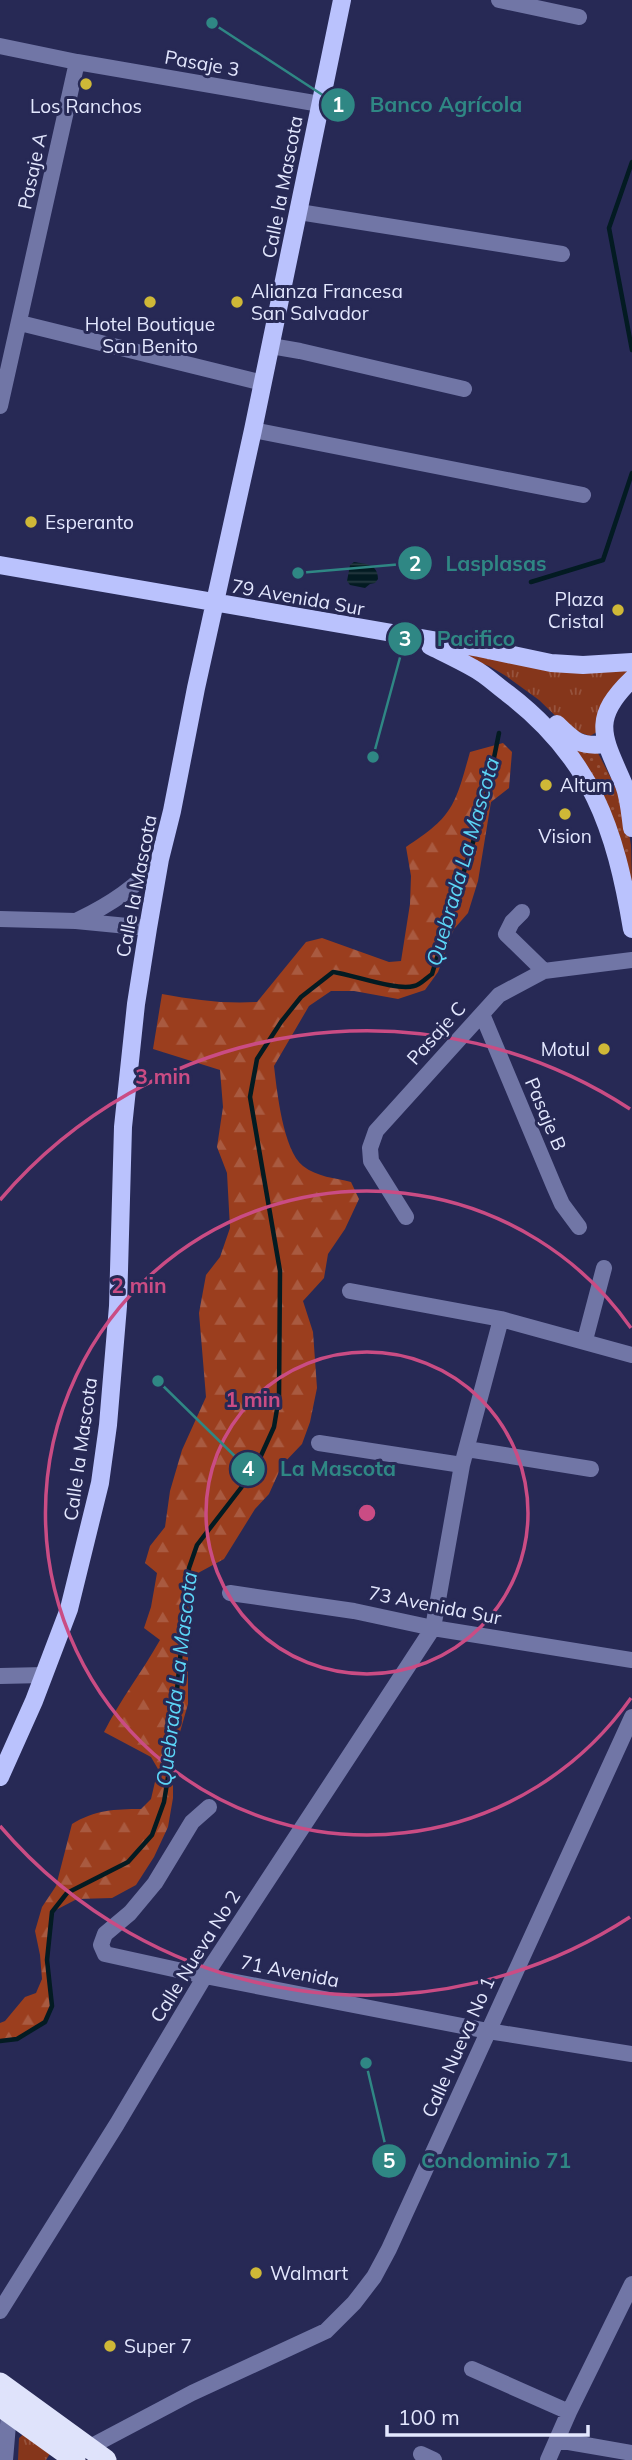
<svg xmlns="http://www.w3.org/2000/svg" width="632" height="2460" viewBox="0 0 632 2460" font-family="Mulish,sans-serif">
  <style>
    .grass { fill: url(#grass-tufts) }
    .forest { fill: url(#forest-firs) }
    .garden { fill: url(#garden-dots) }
    .water { fill: url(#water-rules) }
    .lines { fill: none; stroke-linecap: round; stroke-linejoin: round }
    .stream { stroke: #031b22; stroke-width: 4.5 }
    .minor { stroke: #7176a6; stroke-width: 16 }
    .major { stroke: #bac2fd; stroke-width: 18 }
    .highway { stroke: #dfe3fb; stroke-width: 21 }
    .ring { fill: none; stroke: #ca4c84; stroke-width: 3.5 }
    .poi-dot { fill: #cfb837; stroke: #272955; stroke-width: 2.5 }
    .labels { text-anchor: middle; stroke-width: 6; stroke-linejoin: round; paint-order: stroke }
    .street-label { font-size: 19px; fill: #e3e7fe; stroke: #272955 }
    .poi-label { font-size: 19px; fill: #e3e7fe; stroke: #272955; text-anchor: start }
    .water-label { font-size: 21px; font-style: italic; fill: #5cd6f7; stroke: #272955 }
    .centre { fill: #ca4c84; stroke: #272955; stroke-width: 3.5 }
    .ring-label { font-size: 21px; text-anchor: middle; font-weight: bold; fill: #ca4c84; stroke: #272955; stroke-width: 6; stroke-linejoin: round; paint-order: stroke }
    .leader { fill: none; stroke: #2f8784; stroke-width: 2.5 }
    .callout-dot { fill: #2f8784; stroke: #272955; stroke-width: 2.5 }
    .mark-label { font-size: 21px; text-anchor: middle; font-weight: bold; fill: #fff }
    .callout-label { font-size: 21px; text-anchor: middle; font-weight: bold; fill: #2f8784; stroke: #272955; stroke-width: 6; stroke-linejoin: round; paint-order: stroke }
  </style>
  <defs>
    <pattern id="grass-tufts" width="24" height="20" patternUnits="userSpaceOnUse" patternTransform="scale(1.75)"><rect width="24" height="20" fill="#85361b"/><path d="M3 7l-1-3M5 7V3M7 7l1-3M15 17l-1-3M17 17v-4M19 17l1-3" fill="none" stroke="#96533d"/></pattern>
    <pattern id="forest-firs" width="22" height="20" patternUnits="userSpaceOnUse" patternTransform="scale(1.75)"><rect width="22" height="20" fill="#9b3e1e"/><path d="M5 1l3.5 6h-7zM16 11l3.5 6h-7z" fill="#a95a40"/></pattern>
    <pattern id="garden-dots" width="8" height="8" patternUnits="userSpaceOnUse" patternTransform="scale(1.75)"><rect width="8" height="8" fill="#85361b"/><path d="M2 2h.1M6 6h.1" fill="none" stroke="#96533d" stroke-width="1.8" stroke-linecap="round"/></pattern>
    <pattern id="water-rules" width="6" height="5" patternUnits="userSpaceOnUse" patternTransform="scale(1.75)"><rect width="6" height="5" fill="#031b22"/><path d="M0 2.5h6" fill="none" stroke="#283c43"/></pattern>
  </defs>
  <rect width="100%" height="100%" fill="#272955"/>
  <!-- grass -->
  <path class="grass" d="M 446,651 L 632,668 L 597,732 L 590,736 L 569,729 L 539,700 L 506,676 L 489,666 Z
    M 25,2433 L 53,2449 L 46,2460 L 18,2460 L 19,2438 Z"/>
  <!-- forest -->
  <path class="forest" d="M 503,743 L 512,752 L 509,788 L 491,802 L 478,881 L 468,913 L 454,929 L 438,972 L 425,990 L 398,999 L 354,991 L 331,991 L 309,1006 L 274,1066 C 277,1091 283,1150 303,1166 C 317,1177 335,1178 351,1182 L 359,1199 L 345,1229 L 328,1254 L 324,1278 L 303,1301 L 313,1332 L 317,1388 L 310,1422 L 302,1444 L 282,1465 L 269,1494 L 255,1509 L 224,1559 L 198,1573 L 188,1640 L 188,1704 L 180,1732 L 173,1770 L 173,1798 L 168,1827 L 154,1857 L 136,1885 L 112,1898 L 77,1899 L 52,1912 L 47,1960 L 52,2006 L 45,2022 L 17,2039 L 0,2041 L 0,2023 L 5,2021 L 25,1997 L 36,1993 L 42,1979 L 40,1955 L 35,1931 L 42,1907 L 56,1886 L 72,1824 C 95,1810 115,1809 141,1809 L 151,1799 L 158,1769 L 151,1757 L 104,1732 C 120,1700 142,1672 160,1640 L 144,1628 L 151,1607 L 157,1573 L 145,1563 L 150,1546 L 165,1527 L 170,1491 L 182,1450 L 206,1397 L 199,1313 L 206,1275 L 220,1257 L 230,1228 L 227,1173 L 217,1147 L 223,1107 L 220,1070 L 153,1049 L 162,994 C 195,1000 224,1004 257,1002 L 306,942 L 322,938 L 389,962 L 401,961 L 410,904 L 411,876 L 406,847 C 454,816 455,805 470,752 Z"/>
  <!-- garden -->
  <path class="garden" d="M 563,735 L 598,753 L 614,784 L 625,811 L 631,845 L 632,882 Z"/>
  <!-- water -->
  <path class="water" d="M 354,562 C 366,564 378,564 378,579 L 375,583 L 370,584 L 365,588 L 350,585 L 347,581 L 350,565 Z"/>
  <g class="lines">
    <!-- stream -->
    <path class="stream" d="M 632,162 L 609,228 L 632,350
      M 531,582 L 603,560 L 632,473
      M 0,2041 L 17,2039 L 45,2022 L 52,2006 L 47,1960 L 52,1912 L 67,1893 L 128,1862 L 152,1835 L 164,1802 L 169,1771 L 189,1568 L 197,1545 L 254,1471 L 274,1427 L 279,1397 L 280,1271 L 250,1097 L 257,1059 L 281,1022 L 301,997 L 333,972 C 354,975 396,991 414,986 C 420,985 426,978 432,974 L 484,807 L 499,733"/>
    <!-- minor -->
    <path class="minor" d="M 499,0 L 579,17
      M 0,46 L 77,62 L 320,104
      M 299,212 L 562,254
      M 20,323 L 263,383
      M 271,346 L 300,351 L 464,389
      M 0,406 L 77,62
      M 253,430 L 583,495
      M 522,912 L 512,922 L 506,934 L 544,971
      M 0,919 L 76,921 L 148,928
      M 78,920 C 111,904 137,887 160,859
      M 482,1014 L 554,1186 L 562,1204 L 579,1227
      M 406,1217 L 371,1161 L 370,1148 L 376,1131 L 499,995 L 544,971 L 632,960
      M 350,1291 L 501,1319 L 632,1355
      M 585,1340 L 604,1268
      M 319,1443 L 462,1465
      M 467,1449 L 591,1469
      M 230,1593 L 354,1611 L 433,1628 L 632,1660
      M 0,1676 L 44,1675
      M 209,1807 L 192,1822 L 155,1883 L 130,1913 L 105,1934 L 101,1945 L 105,1954 L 205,1976 L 488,2031 L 632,2054
      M 0,2311 L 117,2124 L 205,1976 L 433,1628 L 462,1465 L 501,1319
      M 472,2369 L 569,2412
      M 557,2440 L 632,2453
      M 88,2448 L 192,2393 L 326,2331 L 354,2303 L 374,2277 L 389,2249 L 632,1717
      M 421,2454 L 434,2460
      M 5,2460 L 9,2413
      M 548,2460 L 569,2412 L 632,2284"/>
    <!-- major -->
    <path class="major" d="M 0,565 L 479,648 L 551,663 L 583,665 L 632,662
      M 430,646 C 444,653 459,660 473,668 C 485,674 496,685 507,693 C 592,758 615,828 632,929
      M 632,679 C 589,720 604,738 624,785 C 629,798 630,813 632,828
      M 557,724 C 574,741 580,747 605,744
      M 0,1777 L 34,1701 L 69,1609 L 100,1483 L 108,1425 L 118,1306 L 123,1127 L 136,1004 L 148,928 L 160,859 L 172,811 L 196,688 L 253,430 L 342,0"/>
    <!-- highway -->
    <path class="highway" d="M 0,2383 L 106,2460
      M 0,2406 L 75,2460"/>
  </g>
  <!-- distance rings -->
  <g class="ring">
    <circle cx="367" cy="1513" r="161"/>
    <path d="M631 1698A322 322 0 1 1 631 1328"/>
    <path d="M630 1917A482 482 0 0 1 0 1826M0 1200A482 482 0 0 1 630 1109"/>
  </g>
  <!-- markers -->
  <g class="poi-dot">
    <circle cx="86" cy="84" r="7"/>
    <circle cx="150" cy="302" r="7"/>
    <circle cx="237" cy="302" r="7"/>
    <circle cx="31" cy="522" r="7"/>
    <circle cx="618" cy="610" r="7"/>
    <circle cx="546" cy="785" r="7"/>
    <circle cx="565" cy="814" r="7"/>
    <circle cx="604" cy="1049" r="7"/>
    <circle cx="256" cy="2273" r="7"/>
    <circle cx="110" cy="2346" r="7"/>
  </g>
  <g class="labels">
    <!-- street labels -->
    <g class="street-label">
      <text transform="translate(202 63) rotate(10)" y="7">Pasaje 3</text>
      <text transform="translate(32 171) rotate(-78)" y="7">Pasaje A</text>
      <text transform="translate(282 187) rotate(-79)" y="7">Calle la Mascota</text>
      <text transform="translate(298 597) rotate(10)" y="7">79 Avenida Sur</text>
      <text transform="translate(136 886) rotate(-79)" y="7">Calle la Mascota</text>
      <text transform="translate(436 1033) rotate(-48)" y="7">Pasaje C</text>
      <text transform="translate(546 1114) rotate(67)" y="7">Pasaje B</text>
      <text transform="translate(80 1449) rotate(-82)" y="7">Calle la Mascota</text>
      <text transform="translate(435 1605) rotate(11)" y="7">73 Avenida Sur</text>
      <text transform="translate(195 1956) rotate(-58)" y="7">Calle Nueva No 2</text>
      <text transform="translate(290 1971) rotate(11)" y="7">71 Avenida</text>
      <text transform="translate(458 2047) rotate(-66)" y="7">Calle Nueva No 1</text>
    </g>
    <!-- poi labels -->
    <g class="poi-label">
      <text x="86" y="113" text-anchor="middle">Los Ranchos</text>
      <text x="251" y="298">Alianza Francesa<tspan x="251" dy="22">San Salvador</tspan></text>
      <text x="150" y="331" text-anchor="middle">Hotel Boutique<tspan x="150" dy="22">San Benito</tspan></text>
      <text x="45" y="529">Esperanto</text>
      <text x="604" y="606" text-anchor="end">Plaza<tspan x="604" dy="22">Cristal</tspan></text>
      <text x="560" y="792">Altum</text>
      <text x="565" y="843" text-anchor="middle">Vision</text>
      <text x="590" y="1056" text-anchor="end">Motul</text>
      <text x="270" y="2280">Walmart</text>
      <text x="124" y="2353">Super 7</text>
    </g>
    <!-- water labels -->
    <g class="water-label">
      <text transform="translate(463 862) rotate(-74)" y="7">Quebrada La Mascota</text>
      <text transform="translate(177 1679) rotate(-83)" y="7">Quebrada La Mascota</text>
    </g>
  </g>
  <circle cx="367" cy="1513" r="10" class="centre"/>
  <g class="ring-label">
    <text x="163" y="1084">3 min</text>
    <text x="139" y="1293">2 min</text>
    <text x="253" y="1407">1 min</text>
  </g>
  <!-- callouts -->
  <path class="leader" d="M212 23L338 105M298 573L415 563M373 757L405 639M158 1381L248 1469M366 2063L389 2161"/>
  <g class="callout-dot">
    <circle cx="212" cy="23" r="7"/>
    <circle cx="298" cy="573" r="7"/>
    <circle cx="373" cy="757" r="7"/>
    <circle cx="158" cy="1381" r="7"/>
    <circle cx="366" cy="2063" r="7"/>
    <circle cx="338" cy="105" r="18"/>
    <circle cx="415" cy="563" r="18"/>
    <circle cx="405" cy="639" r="18"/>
    <circle cx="248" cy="1469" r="18"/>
    <circle cx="389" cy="2161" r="18"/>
  </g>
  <g class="mark-label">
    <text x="338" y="112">1</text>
    <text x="415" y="571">2</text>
    <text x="405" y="646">3</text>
    <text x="248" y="1476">4</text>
    <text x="389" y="2168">5</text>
  </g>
  <g class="callout-label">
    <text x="446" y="112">Banco Agrícola</text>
    <text x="496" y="571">Lasplasas</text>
    <text x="476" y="646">Pacifico</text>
    <text x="338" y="1476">La Mascota</text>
    <text x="496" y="2168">Condominio 71</text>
  </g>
  <!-- scale -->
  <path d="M387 2425v10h201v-10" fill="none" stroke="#e3e7fe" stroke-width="3.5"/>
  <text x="398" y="2425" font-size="21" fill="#e3e7fe" stroke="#272955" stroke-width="5" paint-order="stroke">100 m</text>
</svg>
